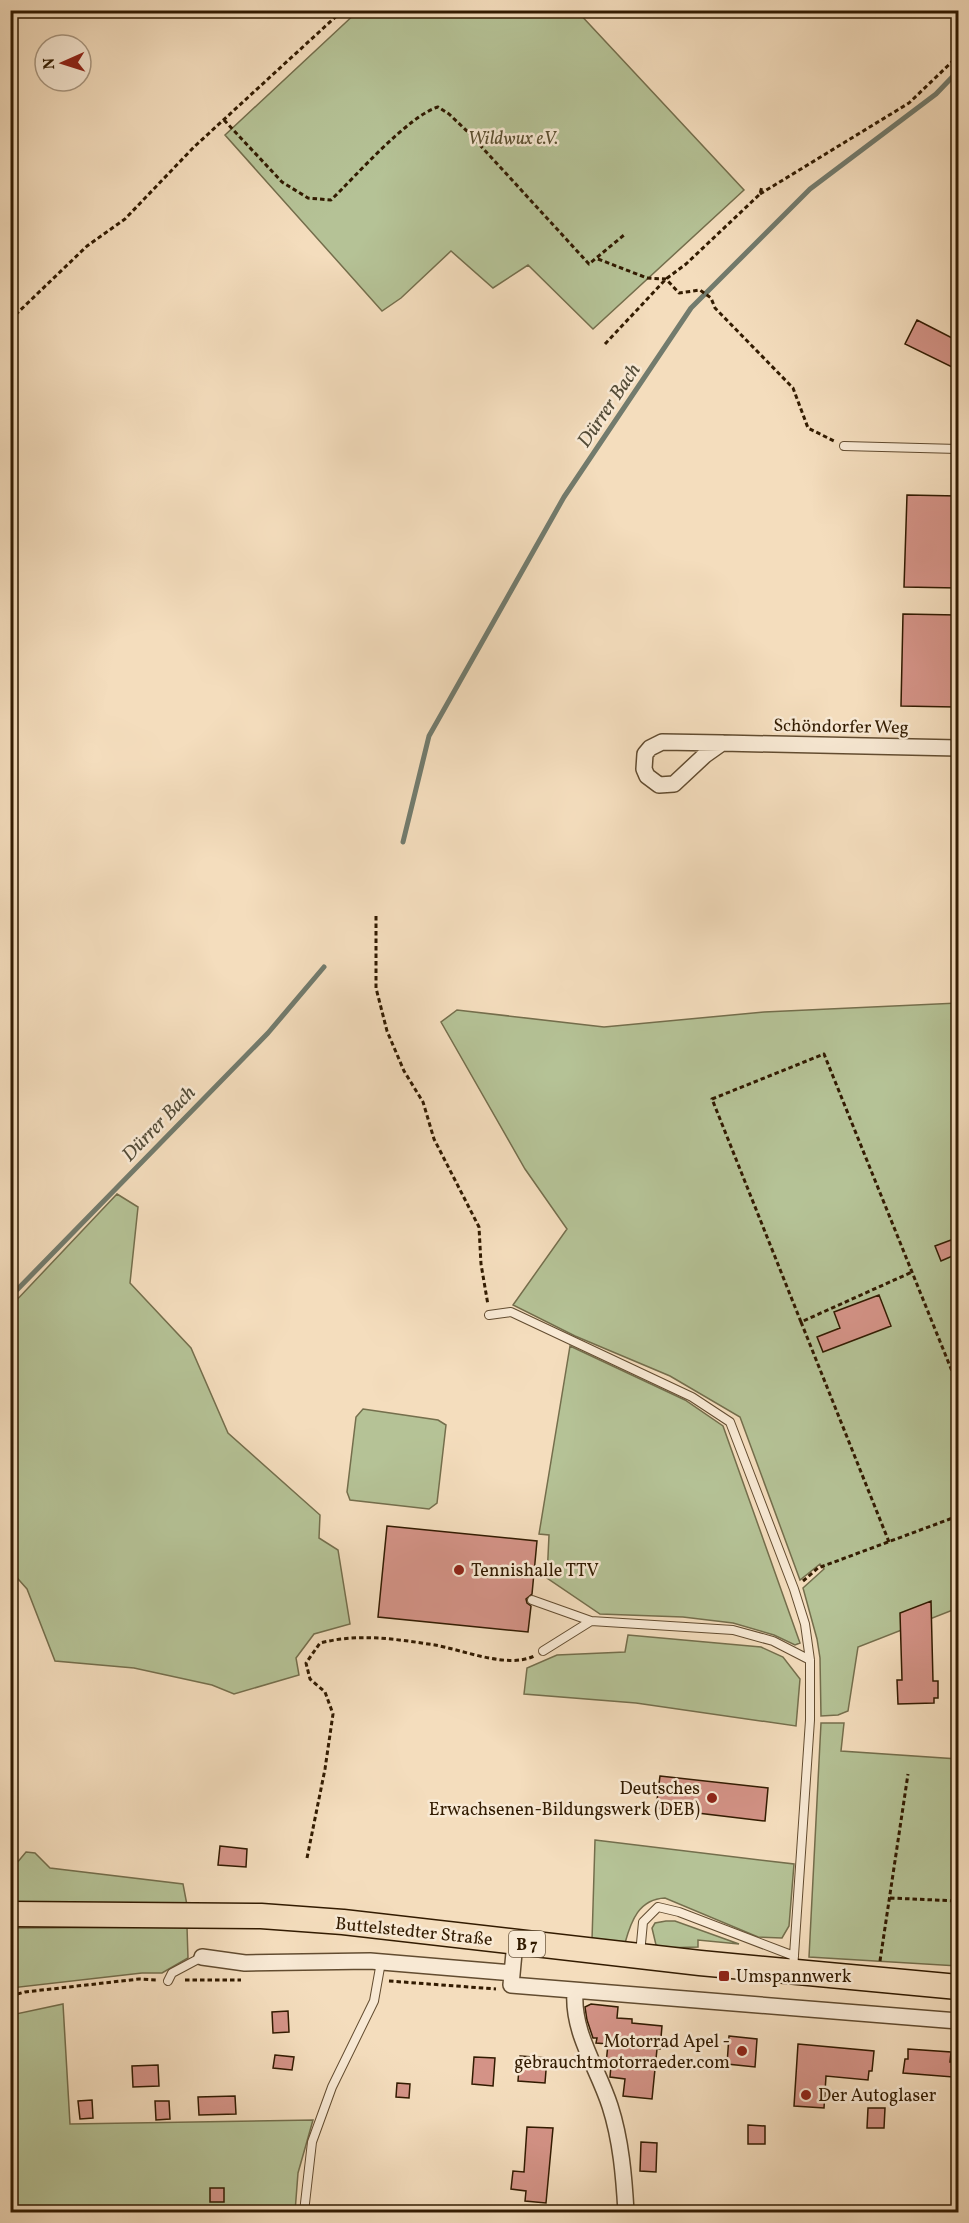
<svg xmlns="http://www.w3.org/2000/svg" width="969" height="2223" viewBox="0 0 969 2223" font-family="Vollkorn,serif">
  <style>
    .green { fill: #b5c296; stroke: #746e4c; stroke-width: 1.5 }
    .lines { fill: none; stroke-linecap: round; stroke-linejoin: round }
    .stream { stroke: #727b6d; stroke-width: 5 }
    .building { fill: #d49387; stroke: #321b01; stroke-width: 1.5 }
    .lane-casing { stroke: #624c30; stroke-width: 10 }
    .street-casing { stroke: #624c30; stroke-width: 18 }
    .primary-casing { stroke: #321b01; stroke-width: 27 }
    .path { stroke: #321b01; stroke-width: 3; stroke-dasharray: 4.5 3; stroke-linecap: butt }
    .lane { stroke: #f8e9d4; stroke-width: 8 }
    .street { stroke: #f8e9d4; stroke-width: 15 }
    .primary { stroke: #f4ddbd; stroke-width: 24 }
    .poi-dot { fill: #8f2418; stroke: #f8e9d4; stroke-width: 2 }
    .labels { text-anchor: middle; stroke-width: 5; stroke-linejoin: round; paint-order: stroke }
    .shield { fill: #f8e9d4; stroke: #6d5940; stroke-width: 1.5 }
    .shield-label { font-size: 16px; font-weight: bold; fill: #321b01 }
    .park-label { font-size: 18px; font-style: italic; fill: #594d2e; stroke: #f8e9d4 }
    .street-label { font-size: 18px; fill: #321b01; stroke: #f8e9d4 }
    .poi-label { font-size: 18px; fill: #321b01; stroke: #f8e9d4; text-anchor: start }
    .water-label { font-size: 20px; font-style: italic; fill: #524b37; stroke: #f8e9d4 }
  </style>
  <rect width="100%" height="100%" fill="#f4ddbd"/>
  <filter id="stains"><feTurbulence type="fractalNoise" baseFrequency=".00333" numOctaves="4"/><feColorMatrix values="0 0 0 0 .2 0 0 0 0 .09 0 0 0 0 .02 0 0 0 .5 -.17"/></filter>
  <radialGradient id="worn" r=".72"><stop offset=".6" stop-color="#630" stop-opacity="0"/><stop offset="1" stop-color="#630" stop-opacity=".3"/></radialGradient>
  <!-- green -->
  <path class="green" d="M 358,11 L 577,11 L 744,190 L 593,329 L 528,265 L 493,288 L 451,251 L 401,298 L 382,311 L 225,135 Z
    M 958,1003 L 958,1608 L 858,1647 L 848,1711 L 838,1715 L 821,1716 L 820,1658 L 817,1639 L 803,1588 L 824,1569 L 820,1564 L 800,1580 L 740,1417 L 670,1376 L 575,1336 L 513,1305 L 567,1229 L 525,1169 L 441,1022 L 457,1010 L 604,1027 L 764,1012 Z
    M 117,1194 L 138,1207 L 130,1283 L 191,1348 L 228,1433 L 320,1515 L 319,1538 L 338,1550 L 350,1624 L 314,1634 L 296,1658 L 299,1675 L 234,1694 L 212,1685 L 134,1668 L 55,1661 L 27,1589 L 11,1571 L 11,1306 Z
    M 570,1346 L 685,1400 L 723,1426 L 800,1643 L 795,1645 L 774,1635 L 733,1623 L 683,1617 L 600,1614 L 547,1578 L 549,1535 L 539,1534 Z
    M 363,1409 L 438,1420 L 446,1425 L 437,1503 L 429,1509 L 350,1500 L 347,1492 L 356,1417 Z
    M 628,1635 L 761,1647 L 783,1657 L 800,1679 L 796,1726 L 636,1703 L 524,1694 L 527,1668 L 557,1655 L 625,1652 Z
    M 821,1723 L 844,1723 L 841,1751 L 958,1759 L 958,1966 L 809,1957 Z
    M 595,1840 L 794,1864 L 789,1926 L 782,1938 L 758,1937 L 665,1898 C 639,1899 631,1921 625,1943 L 592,1940 Z
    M 26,1852 L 35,1853 L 50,1868 L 183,1884 L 187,1905 L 11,1905 L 11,1870 Z
    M 666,1921 L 675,1921 L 739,1944 L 698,1940 L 698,1947 L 663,1948 L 656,1945 L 652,1928 L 655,1923 Z
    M 187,1927 L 188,1958 L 162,1973 L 142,1973 L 11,1988 L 10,1928 Z
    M 63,2004 L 70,2124 L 313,2120 L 298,2173 L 295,2212 L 11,2212 L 11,2015 Z"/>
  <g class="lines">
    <!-- stream -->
    <path class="stream" d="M 403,842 L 429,736 L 564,497 L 691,308 L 810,189 L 936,94 L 958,71
      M 10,1297 L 268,1033 L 324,967"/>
  </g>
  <!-- building -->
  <path class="building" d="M 917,320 L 958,341 L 958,354 L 952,367 L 905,344 Z
    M 907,495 L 958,496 L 958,588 L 904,587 Z
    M 903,614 L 957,615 L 955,707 L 901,706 Z
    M 951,1240 L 957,1254 L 941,1261 L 935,1246 Z
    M 879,1295 L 891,1326 L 823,1352 L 817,1337 L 840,1328 L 834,1312 Z
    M 387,1526 L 537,1541 L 532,1594 L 526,1599 L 527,1603 L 531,1606 L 528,1632 L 378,1617 Z
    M 931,1601 L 933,1681 L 938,1681 L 938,1698 L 934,1698 L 934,1703 L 898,1704 L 897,1680 L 902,1680 L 900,1613 Z
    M 660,1776 L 768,1788 L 765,1821 L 656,1808 Z
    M 220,1846 L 247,1849 L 246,1867 L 218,1865 Z
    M 591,2004 L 618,2007 L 617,2018 L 632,2019 L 632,2023 L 662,2026 L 660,2049 L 657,2049 L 652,2099 L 623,2096 L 625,2079 L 610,2077 L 611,2065 L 606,2064 L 608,2044 L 596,2043 L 597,2038 L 593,2038 L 587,2020 L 585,2007 Z
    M 288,2011 L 289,2032 L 273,2033 L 272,2012 Z
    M 729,2036 L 757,2039 L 755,2067 L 727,2064 Z
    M 798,2044 L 874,2051 L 872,2071 L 869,2071 L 868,2080 L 826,2076 L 824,2108 L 794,2106 Z
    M 908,2049 L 951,2052 L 950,2062 L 954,2062 L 953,2077 L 903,2073 L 905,2059 L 908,2059 Z
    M 275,2055 L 294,2057 L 292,2070 L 273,2068 Z
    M 520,2056 L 547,2058 L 545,2083 L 518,2081 Z
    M 474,2057 L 495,2058 L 493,2086 L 472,2084 Z
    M 158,2065 L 159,2086 L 133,2087 L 132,2066 Z
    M 397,2083 L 410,2084 L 409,2098 L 396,2097 Z
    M 235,2096 L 236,2114 L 199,2115 L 198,2097 Z
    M 92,2100 L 93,2118 L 80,2119 L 78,2101 Z
    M 155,2101 L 169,2101 L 170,2119 L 156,2120 Z
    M 868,2108 L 885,2108 L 884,2128 L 867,2128 Z
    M 748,2125 L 765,2126 L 765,2144 L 748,2144 Z
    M 527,2127 L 553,2128 L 546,2203 L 525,2201 L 526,2191 L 511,2189 L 513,2171 L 524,2172 Z
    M 641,2142 L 657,2143 L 656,2172 L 640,2171 Z
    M 210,2188 L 224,2188 L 224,2202 L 210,2202 Z"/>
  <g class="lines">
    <defs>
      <path id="lane" d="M 844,446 L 958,449
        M 489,1315 L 511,1312 L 692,1397 L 730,1422 L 794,1589 L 805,1624 L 810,1660 L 810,1720 L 793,1970
        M 532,1600 L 591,1621
        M 543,1651 L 591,1621 L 733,1630 L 773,1641 L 810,1660
        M 640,1954 L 643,1922 L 658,1907 L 679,1912 L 794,1956
        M 168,1981 L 172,1973 L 202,1957
        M 304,2212 L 312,2142 L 332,2087 L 374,2001 L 381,1962"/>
      <path id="street" d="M 722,743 L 705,755 L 674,784 L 659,785 L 647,776 L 644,769 L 645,754 L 650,748 L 662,742 L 722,743 L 958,748
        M 515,1942 L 511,1985 L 958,2021
        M 202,1957 L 245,1963 L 370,1961 L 512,1973
        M 575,1992 C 572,2033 598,2068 610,2106 C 621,2140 624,2177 626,2212"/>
      <path id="primary" d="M 10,1914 L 261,1916 L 343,1922 L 700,1963 L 958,1987"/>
    </defs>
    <!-- lane casing -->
    <use href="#lane" class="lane-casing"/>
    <!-- street casing -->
    <use href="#street" class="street-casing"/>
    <!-- primary casing -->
    <use href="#primary" class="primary-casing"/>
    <!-- path -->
    <path class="path" d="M 224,120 L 282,182 L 308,198 L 331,200 C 355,177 408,116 438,107 L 449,114 L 468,132 L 589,264 L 624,235
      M 760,194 L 909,103 L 958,56
      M 598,259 L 647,278 L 666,279 L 679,293 L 700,290 L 711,298 L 715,308 L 793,388 L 808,428 L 834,441
      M 10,320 L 87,246 L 125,219 L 194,147 L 343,10
      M 605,344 L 666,279 L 686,264 L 760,194 L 762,186
      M 376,916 L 376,988 L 387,1031 L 404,1071 L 423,1102 L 434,1139 L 479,1227 L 481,1264 L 488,1305
      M 801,1322 L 712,1099 L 824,1054 L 958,1386
      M 889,1542 L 801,1322 L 912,1272
      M 803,1581 L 818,1568 L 958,1516
      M 307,1858 L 325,1769 L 333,1714 L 325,1692 L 310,1679 L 306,1663 L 320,1643 C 359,1633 395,1639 435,1645 C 463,1650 508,1669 534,1656
      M 890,1898 L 958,1901
      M 880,1961 L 908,1774
      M 185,1980 L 241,1980
      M 389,1981 L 496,1989
      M 10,1996 L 25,1992 L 139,1979 L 157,1980"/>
    <!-- lane -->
    <use href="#lane" class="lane"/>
    <!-- street -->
    <use href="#street" class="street"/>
    <!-- primary -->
    <use href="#primary" class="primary"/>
  </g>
  <!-- markers -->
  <g class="poi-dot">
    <circle cx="459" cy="1570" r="6"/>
    <circle cx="712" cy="1798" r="6"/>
    <rect x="718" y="1970" width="12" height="12" rx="3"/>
    <circle cx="742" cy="2051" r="6"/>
    <circle cx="806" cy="2095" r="6"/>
  </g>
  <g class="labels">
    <!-- shield labels -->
    <rect class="shield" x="509" y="1931" width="36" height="26" rx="4.5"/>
    <g class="shield-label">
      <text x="527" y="1950">B 7</text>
    </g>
    <!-- park labels -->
    <g class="park-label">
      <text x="513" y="144">Wildwux e.V.</text>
    </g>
    <!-- street labels -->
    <g class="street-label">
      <text transform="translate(841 726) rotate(1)" y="6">Schöndorfer Weg</text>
      <text transform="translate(414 1931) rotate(6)" y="6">Buttelstedter Straße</text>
    </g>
    <!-- poi labels -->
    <g class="poi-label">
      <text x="471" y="1576">Tennishalle TTV</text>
      <text x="700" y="1794" text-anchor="end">Deutsches<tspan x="700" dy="21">Erwachsenen-Bildungswerk (DEB)</tspan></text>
      <text x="736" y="1982">Umspannwerk</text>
      <text x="730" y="2047" text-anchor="end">Motorrad Apel -<tspan x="730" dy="21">gebrauchtmotorraeder.com</tspan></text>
      <text x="818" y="2101">Der Autoglaser</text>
    </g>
    <!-- water labels -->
    <g class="water-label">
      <text transform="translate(608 405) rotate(-56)" y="7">Dürrer Bach</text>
      <text transform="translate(158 1123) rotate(-46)" y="7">Dürrer Bach</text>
    </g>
  </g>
  <!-- margin -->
  <rect width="969" height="2223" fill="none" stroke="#f4ddbd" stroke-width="36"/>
  <rect x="12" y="12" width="945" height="2199" fill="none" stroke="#321b01" stroke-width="3"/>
  <rect x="18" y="18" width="933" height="2187" fill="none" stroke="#321b01" stroke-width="1.5"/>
  <!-- north arrow -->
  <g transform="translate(63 63) rotate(267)"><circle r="28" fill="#f8e9d4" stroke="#a99780" stroke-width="1.5"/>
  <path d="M0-4.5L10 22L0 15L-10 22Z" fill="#8f2418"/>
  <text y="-9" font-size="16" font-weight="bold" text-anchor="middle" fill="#321b01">N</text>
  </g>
  <rect width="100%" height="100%" filter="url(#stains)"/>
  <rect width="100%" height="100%" fill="url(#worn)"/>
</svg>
